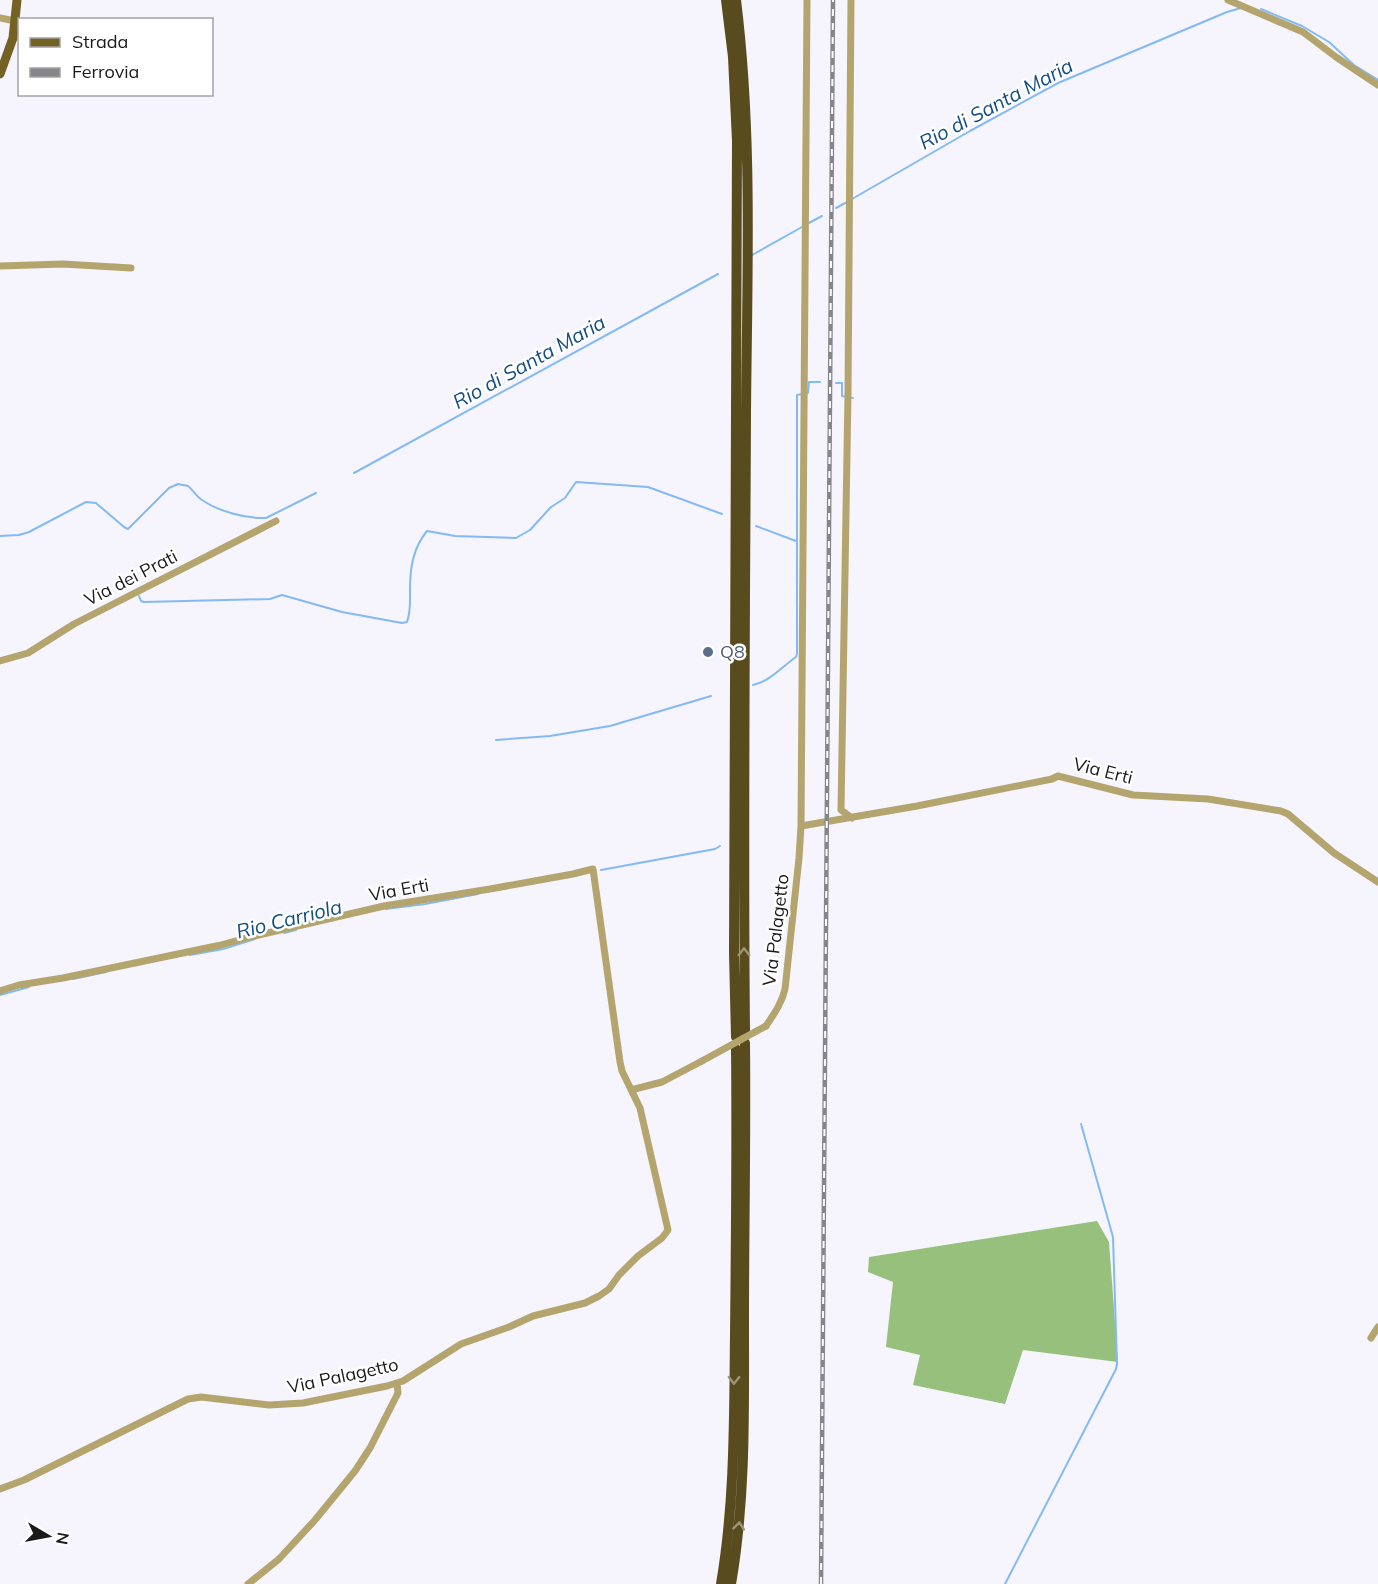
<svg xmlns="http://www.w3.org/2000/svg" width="1378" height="1584" viewBox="0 0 1378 1584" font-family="Mulish,sans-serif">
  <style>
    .forest { fill: #96c07c }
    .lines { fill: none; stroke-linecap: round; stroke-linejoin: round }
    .stream { stroke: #83baf6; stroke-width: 2 }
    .minor { stroke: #b4a56f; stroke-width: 7 }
    .major { stroke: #736224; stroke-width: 9 }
    .highway { stroke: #584c1e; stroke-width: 10 }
    .rail-casing { stroke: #86858a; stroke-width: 4.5 }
    .rail { stroke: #fff; stroke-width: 2; stroke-dasharray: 7; stroke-linecap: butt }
    .minor-bridge { stroke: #b4a56f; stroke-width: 7 }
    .oneway { stroke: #9b9478 }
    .service-dot { fill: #5c6f8a; stroke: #fff; stroke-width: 2 }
    .labels { text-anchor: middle; stroke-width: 5; stroke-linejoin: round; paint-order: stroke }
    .street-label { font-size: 18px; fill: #1a191c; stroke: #fff }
    .service-label { font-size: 18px; fill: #4e5e75; stroke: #fff; text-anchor: start }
    .water-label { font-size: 20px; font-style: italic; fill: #154e84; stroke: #fff }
  </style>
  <rect width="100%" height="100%" fill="#f6f4fc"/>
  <!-- forest -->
  <path class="forest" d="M 1097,1221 L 1109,1242 L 1118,1362 L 1023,1350 L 1005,1404 L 913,1385 L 920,1355 L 886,1347 L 893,1282 L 868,1272 L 869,1257 Z"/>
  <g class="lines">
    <!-- stream -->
    <path class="stream" d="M 1261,9 L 1302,26 L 1329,42 L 1354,65 L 1378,80
      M 852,199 L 970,131 L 1058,83 L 1227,12 L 1241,8
      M 836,208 L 847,202
      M 807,224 L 822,216
      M 752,255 L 802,227
      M 836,383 L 842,383 L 842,396 L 853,398
      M 354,473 L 718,274
      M 756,526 L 796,541
      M 0,536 L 19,535 L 29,532 L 86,502 L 96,503 L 124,527 L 128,529 L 169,488 L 178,484 C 181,485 185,485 188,486 C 193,490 196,496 202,500 C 218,511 246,519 266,518 L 316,493
      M 139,596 L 141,601 L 144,602 L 270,599 L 282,595 L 342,612 L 402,623 L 407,622 C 411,611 410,601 410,589 C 410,568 413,548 427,531 L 455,536 L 516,538 L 530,530 L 551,507 L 565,498 L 576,482 L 648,487 L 722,514
      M 753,685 C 769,682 783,666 796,657 L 797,654 L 797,395 L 808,393 L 809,382 L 820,382
      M 496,740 L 550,736 L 610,726 L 711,696
      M 601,870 L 715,849 L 720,846
      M 386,909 L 425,904 L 478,894
      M 284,933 L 296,930
      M 190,955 L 223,949 L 255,939
      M 73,979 L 106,972
      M 0,995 L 29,987
      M 1005,1584 L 1116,1369 L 1117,1364 L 1113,1237 L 1081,1124"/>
    <!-- minor -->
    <path class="minor" d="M 851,0 L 848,394 L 841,810 L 852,818
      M 1228,0 L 1303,32 L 1336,57 L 1378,85
      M 0,18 L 15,21
      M 0,266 L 63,264 L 131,268
      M 0,661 L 28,653 L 74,624 L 276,521
      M 801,826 L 917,806 L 1052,779 L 1058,776 L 1133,795 L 1208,799 L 1281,811 L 1288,814 L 1334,853 L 1378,882
      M 0,991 L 19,985 L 63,978 L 221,945 L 246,938 L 384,906 L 490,889 L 573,874 L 593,869 L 620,1062 L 622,1071 L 640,1108 L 668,1230 L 662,1238 L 638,1256 L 619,1275 L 609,1289 L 599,1296 L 585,1303 L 533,1316 L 509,1327 L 461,1344 L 403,1381 L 387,1386 L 303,1403 L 269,1405 L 201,1397 L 188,1399 L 24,1480 L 0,1489
      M 766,1026 C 774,1014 782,1003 785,989 L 799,858 L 801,826 L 807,0
      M 631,1090 L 662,1082 L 702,1061
      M 1371,1338 L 1378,1327
      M 248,1584 L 279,1559 L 315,1520 L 355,1471 L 370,1448 L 398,1393 L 397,1383"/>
    <!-- major -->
    <path class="major" d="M 0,74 L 13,38 L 17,0"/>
    <!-- highway -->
    <path class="highway" d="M 726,0 L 733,57 L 737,141 L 734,954 L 736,1037
      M 736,0 C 753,137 747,277 746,414 C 745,620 743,826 745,1032
      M 721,1584 C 735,1501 734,1418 735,1335 C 736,1239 737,1144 736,1049
      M 731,1584 C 746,1497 744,1409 744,1321 C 744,1228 746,1136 745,1043"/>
    <defs>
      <path id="rail" d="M 821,1584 L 833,0"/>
    </defs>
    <!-- rail casing -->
    <use href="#rail" class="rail-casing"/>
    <!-- rail -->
    <use href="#rail" class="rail"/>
    <!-- minor-bridge -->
    <path class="minor-bridge" d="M 702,1061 L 766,1026"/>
  </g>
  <!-- one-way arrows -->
  <defs><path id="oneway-chevron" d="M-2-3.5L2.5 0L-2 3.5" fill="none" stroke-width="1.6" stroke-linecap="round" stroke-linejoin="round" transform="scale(1.5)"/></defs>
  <g class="oneway">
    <use href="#oneway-chevron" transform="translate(744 952) rotate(-90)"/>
    <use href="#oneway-chevron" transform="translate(734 1380) rotate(91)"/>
    <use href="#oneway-chevron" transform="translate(739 1526) rotate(-84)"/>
  </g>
  <!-- markers -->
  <circle class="service-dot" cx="708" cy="652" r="6"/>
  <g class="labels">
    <!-- street labels -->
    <g class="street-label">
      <text transform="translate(131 578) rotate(-27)" y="6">Via dei Prati</text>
      <text transform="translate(1103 771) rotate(14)" y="6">Via Erti</text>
      <text transform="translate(399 890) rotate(-10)" y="6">Via Erti</text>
      <text transform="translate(776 930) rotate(-83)" y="6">Via Palagetto</text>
      <text transform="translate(343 1376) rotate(-12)" y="6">Via Palagetto</text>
    </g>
    <!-- service labels -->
    <g class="service-label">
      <text x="720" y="658">Q8</text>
    </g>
    <!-- water labels -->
    <g class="water-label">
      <text transform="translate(996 104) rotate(-28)" y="7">Rio di Santa Maria</text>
      <text transform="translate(529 362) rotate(-29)" y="7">Rio di Santa Maria</text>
      <text transform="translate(289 919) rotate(-14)" y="7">Rio Carriola</text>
    </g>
  </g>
  <!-- legend -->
  <rect x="18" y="18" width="195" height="78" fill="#ffffff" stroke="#a3a3a4" stroke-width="1.5"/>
  <rect x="30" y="38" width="30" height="9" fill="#736224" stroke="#a3a3a4" stroke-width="1.5"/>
  <text x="72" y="48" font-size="18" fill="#1a191c">Strada</text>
  <rect x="30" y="68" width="30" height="9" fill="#86858a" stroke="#a3a3a4" stroke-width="1.5"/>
  <text x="72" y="78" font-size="18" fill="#1a191c">Ferrovia</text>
  <!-- north arrow -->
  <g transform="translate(48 1536) rotate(100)" stroke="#ffffff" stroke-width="4.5" paint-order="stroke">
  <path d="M0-4.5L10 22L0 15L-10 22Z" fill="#1a191c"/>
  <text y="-9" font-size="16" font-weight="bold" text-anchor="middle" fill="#1a191c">N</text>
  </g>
</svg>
